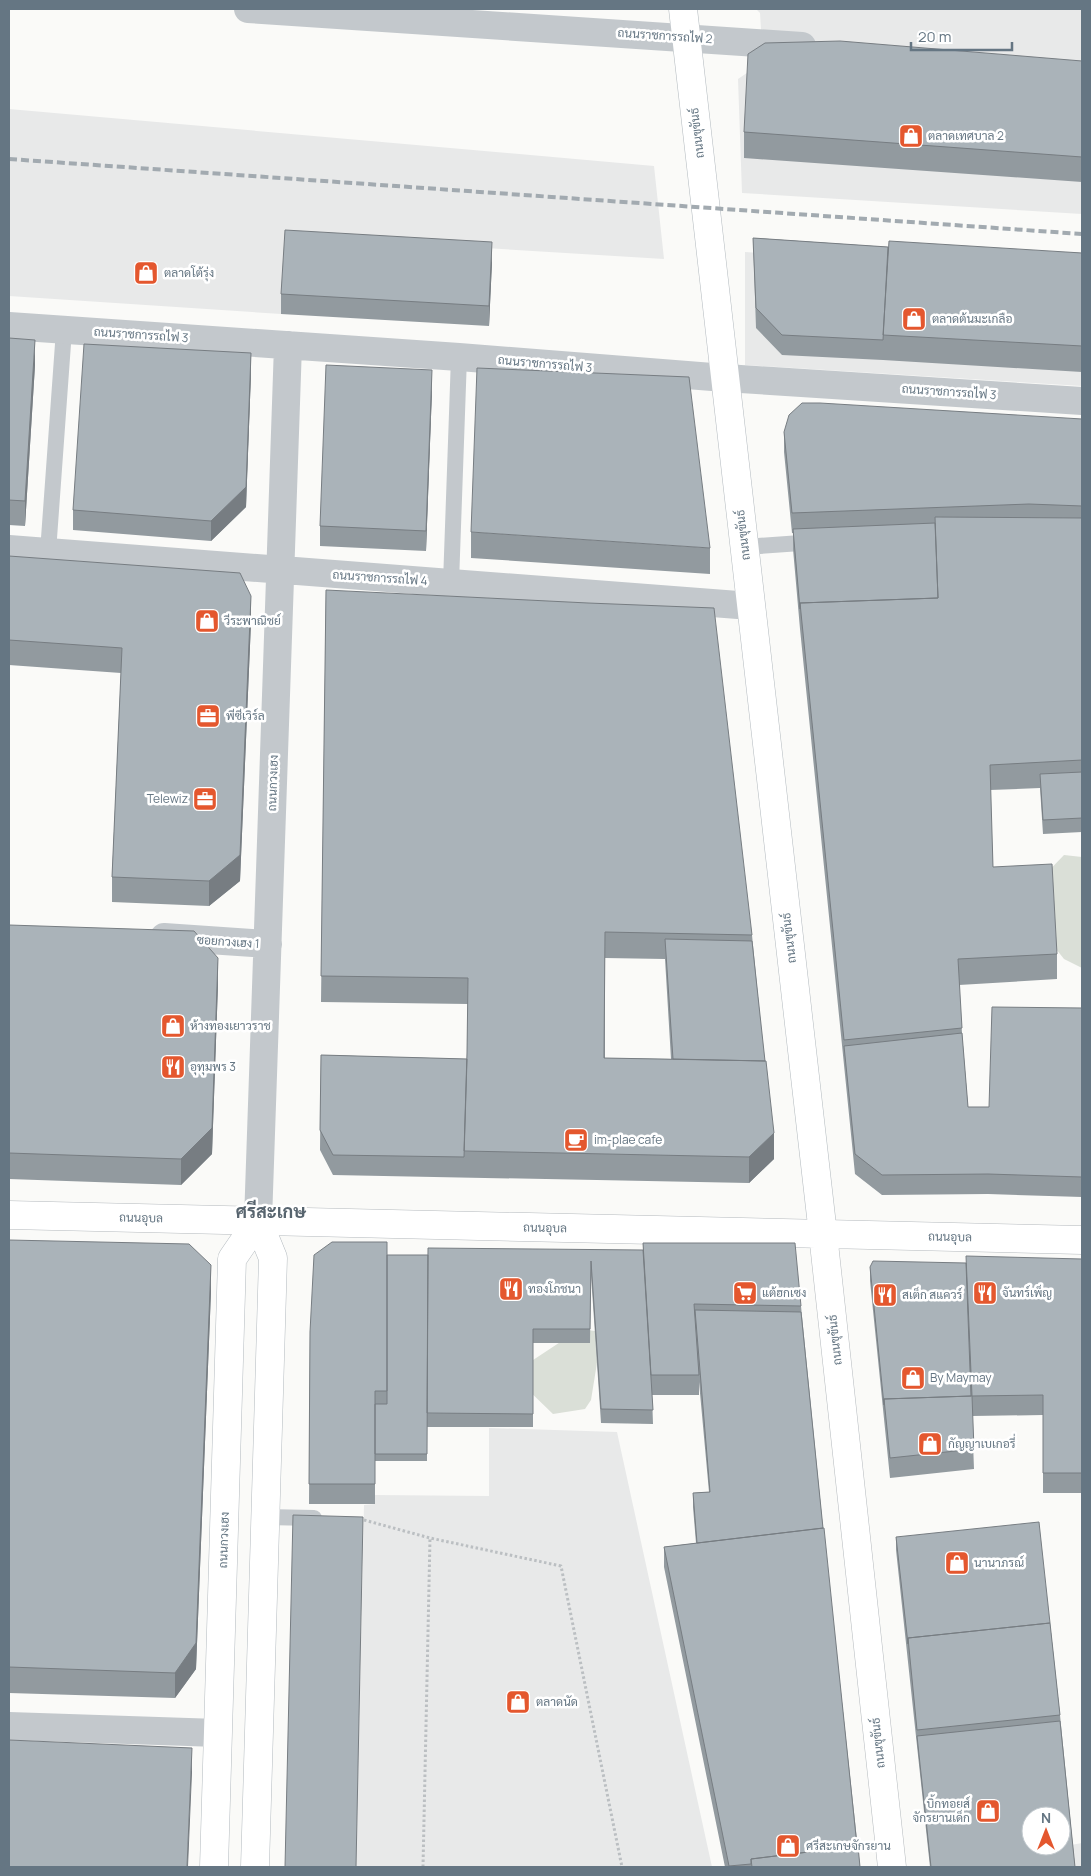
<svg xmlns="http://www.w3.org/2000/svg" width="1091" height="1876" viewBox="0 0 1091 1876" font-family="Manrope,Sarabun,sans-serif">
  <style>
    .built { fill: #e8e9e9 }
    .green { fill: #dadfd7 }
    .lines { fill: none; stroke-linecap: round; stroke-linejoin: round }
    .secondary-casing { stroke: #b3babf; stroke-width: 29 }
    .primary-casing { stroke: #b5babe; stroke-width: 29 }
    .path { stroke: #bbbfc2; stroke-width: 3; stroke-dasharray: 2.5 2.5; stroke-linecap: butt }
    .lane { stroke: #c3c8cc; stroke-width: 16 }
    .street { stroke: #c3c8cc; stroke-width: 28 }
    .secondary { stroke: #fff; stroke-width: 28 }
    .primary { stroke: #fff; stroke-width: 28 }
    .rail { stroke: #a2aab0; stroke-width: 4; stroke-dasharray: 8 4; stroke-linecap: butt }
    .wall { fill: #929a9f; fill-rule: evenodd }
    .shaded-wall { fill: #777d82 }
    .building { fill: #aab3b9; stroke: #777d82; fill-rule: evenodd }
    .labels { text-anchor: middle; stroke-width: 5; stroke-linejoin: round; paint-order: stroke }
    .street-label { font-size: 12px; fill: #657683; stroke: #fff }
    .poi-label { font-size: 12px; fill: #657683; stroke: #fff; text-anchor: start }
    .district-label { font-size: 18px; font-weight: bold; fill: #57646e; stroke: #fff }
  </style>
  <rect width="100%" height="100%" fill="#fafaf8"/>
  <!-- built -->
  <path class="built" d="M 756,9 L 1082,9 L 1082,214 L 742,193 L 738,79 L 763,62 L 760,13 Z
    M 9,109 L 654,166 L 664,259 L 287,236 L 281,314 L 9,296 Z
    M 745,252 L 1082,273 L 1082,386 L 745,365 Z
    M 489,1428 L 617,1432 L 712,1867 L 356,1867 L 364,1505 L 375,1504 L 375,1495 L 489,1496 Z
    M 1082,1843 L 1082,1867 L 1074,1867 L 1071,1845 Z"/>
  <!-- green -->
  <path class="green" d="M 1064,855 L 1082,857 L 1082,968 L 1064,959 L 1029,915 L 1036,884 Z
    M 580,1329 L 602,1332 L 591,1400 L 585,1409 L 553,1414 L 523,1385 L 527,1364 Z"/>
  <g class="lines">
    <defs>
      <path id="secondary" d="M 683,9 L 823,1234
        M 214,1867 L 232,1259 L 258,1221
        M 255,1867 L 273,1258 L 258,1221"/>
      <path id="primary" d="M 9,1215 L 1082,1240
        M 823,1234 L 892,1867"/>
    </defs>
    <!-- secondary casing -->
    <use href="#secondary" class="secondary-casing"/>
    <!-- primary casing -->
    <use href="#primary" class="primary-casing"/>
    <!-- path -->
    <path class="path" d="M 364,1520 L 430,1538 L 561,1566 L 622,1867
      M 423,1867 L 430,1538"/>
    <!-- lane -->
    <path class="lane" d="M 745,547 L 815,542
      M 48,552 L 64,330
      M 451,583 L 459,357
      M 265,1517 L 314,1518"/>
    <!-- street -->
    <path class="street" d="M 248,9 L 802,46
      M 9,326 L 459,357 L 725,378 L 1082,401
      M 9,549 L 751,606
      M 164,937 L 268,944
      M 258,1221 L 288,345
      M 9,1726 L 218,1733"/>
    <!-- secondary -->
    <use href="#secondary" class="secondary"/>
    <!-- primary -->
    <use href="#primary" class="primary"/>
    <!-- rail -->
    <path class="rail" d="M 9,159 L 1082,234"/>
  </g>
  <!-- wall -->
  <path class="wall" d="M 1082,61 L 1082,182 L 744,158 L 744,132 Z
    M 753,238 L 888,247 L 1082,253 L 1082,372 L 883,360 L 782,355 L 756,328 Z
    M 492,262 L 489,326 L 281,314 L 281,294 Z
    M 9,338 L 35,365 L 25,526 L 9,525 Z
    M 251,373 L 246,507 L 211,541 L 73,530 L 73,510 Z
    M 432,390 L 426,551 L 320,546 L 320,526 Z
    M 1082,419 L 1082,832 L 1043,834 L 1040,788 L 990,790 L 993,867 L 1057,954 L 1057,979 L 959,985 L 962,1033 L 968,1107 L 989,1107 L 1082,1008 L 1082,1197 L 988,1194 L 882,1195 L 855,1174 L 800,629 L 793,549 L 793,533 L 792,533 L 784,452 L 784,432 Z
    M 471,532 L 710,548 L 710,574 L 471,558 Z
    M 9,556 L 251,622 L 240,881 L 209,906 L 112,902 L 112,877 L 121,673 L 9,665 Z
    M 326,590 L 752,935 L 774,1159 L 749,1183 L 333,1175 L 320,1150 L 321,1055 L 467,1059 L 468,1004 L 321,1002 ZM 605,958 L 665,959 L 671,1059 L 605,1058 Z
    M 9,925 L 218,984 L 212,1154 L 181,1185 L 9,1179 Z
    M 9,1240 L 211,1291 L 196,1669 L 175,1698 L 9,1693 Z
    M 643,1243 L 801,1306 L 823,1528 L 860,1867 L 725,1867 L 664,1567 L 664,1547 L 696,1543 L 693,1507 L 693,1493 L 709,1492 L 699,1382 L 699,1395 L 652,1395 L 653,1424 L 601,1423 L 591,1275 L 590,1343 L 533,1343 L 533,1427 L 427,1427 L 427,1461 L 375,1461 L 375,1504 L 309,1504 L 310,1332 L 387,1255 L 428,1255 L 643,1250 Z
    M 1082,1259 L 1082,1493 L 1043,1493 L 1043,1415 L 972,1416 L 974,1469 L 890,1478 L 870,1281 L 870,1267 L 966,1263 Z
    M 896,1537 L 1050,1623 L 1060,1715 L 1075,1867 L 930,1867 L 896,1550 Z"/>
  <!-- shaded-wall -->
  <path class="shaded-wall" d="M 492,242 L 492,262 L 489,326 L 489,306 Z
    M 35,340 L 35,365 L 25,526 L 25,501 Z
    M 251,353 L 251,373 L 246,507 L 211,541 L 211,521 Z
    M 432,370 L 432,390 L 426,551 L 426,531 Z
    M 251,596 L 251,622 L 240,881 L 209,906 L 209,881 Z
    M 218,958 L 218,984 L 212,1154 L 181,1185 L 181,1159 Z
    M 774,1133 L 774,1159 L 749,1183 L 749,1157 Z
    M 211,1265 L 211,1291 L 196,1669 L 175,1698 L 175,1673 Z
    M 192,1748 L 192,1773 L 188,1867 L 187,1867 Z"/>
  <!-- building -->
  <path class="building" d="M 840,41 L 1082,61 L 1082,157 L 744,132 L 748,54 L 765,43 Z
    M 285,230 L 492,242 L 489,306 L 281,294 Z
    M 753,238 L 888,247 L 883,340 L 782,335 L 756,308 Z
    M 889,241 L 1082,253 L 1082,346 L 883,335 Z
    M 9,338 L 35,340 L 25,501 L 9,500 Z
    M 84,344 L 251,353 L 246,487 L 211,521 L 73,510 Z
    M 326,365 L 432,370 L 426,531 L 320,526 Z
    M 477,368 L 689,377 L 710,548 L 471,532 Z
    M 802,403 L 820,403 L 1082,419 L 1082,506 L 1029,504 L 792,513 L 784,432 L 789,415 Z
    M 935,517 L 1082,518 L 1082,760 L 990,765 L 993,867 L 1052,864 L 1057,954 L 958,959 L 962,1028 L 844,1040 L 800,603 L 938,598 Z
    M 935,523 L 938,598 L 800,603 L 800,609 L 793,529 Z
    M 9,556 L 240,573 L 251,596 L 240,855 L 209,881 L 112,877 L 122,648 L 9,640 Z
    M 326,590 L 588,603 L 714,608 L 752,935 L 605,932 L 604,1058 L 766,1061 L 774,1133 L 749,1157 L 464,1151 L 467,1053 L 468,978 L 321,976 Z
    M 1082,772 L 1082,818 L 1043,820 L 1040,774 Z
    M 9,925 L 194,931 L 218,958 L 212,1128 L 181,1159 L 9,1153 Z
    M 665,939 L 752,941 L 765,1061 L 673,1059 Z
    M 992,1007 L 1082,1008 L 1082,1177 L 988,1174 L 882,1175 L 855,1154 L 844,1046 L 962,1033 L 968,1107 L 989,1107 Z
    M 321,1055 L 467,1059 L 464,1157 L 333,1155 L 320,1130 Z
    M 9,1240 L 189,1244 L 211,1265 L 196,1643 L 175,1673 L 9,1667 Z
    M 332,1242 L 387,1242 L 387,1391 L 375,1391 L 375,1484 L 309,1484 L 310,1332 L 314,1255 Z
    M 643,1243 L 795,1243 L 801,1306 L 694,1304 L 699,1375 L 651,1375 Z
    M 428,1248 L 643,1250 L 653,1410 L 601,1409 L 591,1261 L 590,1329 L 533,1329 L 533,1414 L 427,1413 Z
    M 387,1255 L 428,1255 L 427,1454 L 375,1454 L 375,1404 L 387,1404 Z
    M 966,1256 L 1082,1259 L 1082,1473 L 1043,1473 L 1043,1395 L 972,1396 Z
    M 873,1261 L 966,1263 L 971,1396 L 884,1399 L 884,1405 L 870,1267 Z
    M 695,1310 L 801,1312 L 823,1528 L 697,1543 L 693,1493 L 710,1492 Z
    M 972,1396 L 974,1449 L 890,1458 L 884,1399 Z
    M 293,1515 L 363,1517 L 356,1867 L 285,1867 Z
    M 1039,1522 L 1050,1623 L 908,1638 L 908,1644 L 896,1537 Z
    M 824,1528 L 857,1846 L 751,1859 L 751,1864 L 729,1866 L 664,1547 Z
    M 1050,1623 L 1060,1715 L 917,1730 L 908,1638 Z
    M 1060,1721 L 1075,1867 L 931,1867 L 917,1736 ZM 1031,1816 L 1061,1816 L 1061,1846 L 1031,1846 Z
    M 9,1740 L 192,1748 L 187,1867 L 9,1867 Z
    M 858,1846 L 860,1867 L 752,1867 L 751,1859 Z"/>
  <!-- icons -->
  <defs>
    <symbol id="shop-square" viewBox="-11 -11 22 22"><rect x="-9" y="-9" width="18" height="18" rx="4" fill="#e4572e" stroke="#fff"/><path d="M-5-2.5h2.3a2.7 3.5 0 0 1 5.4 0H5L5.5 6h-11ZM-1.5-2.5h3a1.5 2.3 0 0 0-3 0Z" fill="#fff"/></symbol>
    <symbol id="office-square" viewBox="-11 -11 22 22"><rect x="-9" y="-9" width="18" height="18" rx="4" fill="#e4572e" stroke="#fff"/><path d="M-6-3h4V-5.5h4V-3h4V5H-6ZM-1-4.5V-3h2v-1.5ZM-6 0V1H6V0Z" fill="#fff"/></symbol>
    <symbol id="restaurant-square" viewBox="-11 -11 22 22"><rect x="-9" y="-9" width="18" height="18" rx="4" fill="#e4572e" stroke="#fff"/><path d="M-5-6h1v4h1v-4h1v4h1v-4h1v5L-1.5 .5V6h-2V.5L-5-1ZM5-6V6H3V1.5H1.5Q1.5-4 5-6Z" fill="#fff"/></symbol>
    <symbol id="cafe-square" viewBox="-11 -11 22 22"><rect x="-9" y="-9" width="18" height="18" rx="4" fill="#e4572e" stroke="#fff"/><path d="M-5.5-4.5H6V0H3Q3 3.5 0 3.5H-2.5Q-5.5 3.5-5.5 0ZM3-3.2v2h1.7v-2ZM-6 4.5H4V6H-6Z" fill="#fff"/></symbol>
    <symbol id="supermarket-square" viewBox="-11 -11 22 22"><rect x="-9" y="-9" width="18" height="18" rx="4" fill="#e4572e" stroke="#fff"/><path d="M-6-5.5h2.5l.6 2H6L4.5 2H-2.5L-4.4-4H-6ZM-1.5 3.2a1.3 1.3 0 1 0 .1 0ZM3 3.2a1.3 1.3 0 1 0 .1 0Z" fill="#fff"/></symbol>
  </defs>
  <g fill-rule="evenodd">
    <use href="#shop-square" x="897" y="122" width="28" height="28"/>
    <use href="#shop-square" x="132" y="259" width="28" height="28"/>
    <use href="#shop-square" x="900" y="305" width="28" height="28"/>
    <use href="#shop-square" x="193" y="607" width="28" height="28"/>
    <use href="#office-square" x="194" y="702" width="28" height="28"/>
    <use href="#office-square" x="191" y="785" width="28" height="28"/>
    <use href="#shop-square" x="159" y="1012" width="28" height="28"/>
    <use href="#restaurant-square" x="159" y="1053" width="28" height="28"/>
    <use href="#cafe-square" x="562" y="1126" width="28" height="28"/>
    <use href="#restaurant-square" x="497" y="1275" width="28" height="28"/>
    <use href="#supermarket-square" x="731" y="1279" width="28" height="28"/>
    <use href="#restaurant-square" x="971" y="1279" width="28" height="28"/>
    <use href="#restaurant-square" x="871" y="1281" width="28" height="28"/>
    <use href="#shop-square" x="899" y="1364" width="28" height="28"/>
    <use href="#shop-square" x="916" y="1430" width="28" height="28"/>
    <use href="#shop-square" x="943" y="1549" width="28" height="28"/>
    <use href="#shop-square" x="504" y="1688" width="28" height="28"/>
    <use href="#shop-square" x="974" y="1797" width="28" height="28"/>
    <use href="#shop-square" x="774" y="1832" width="28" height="28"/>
  </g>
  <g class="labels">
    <!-- street labels -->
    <g class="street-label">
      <text transform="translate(665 36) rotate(4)" y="4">ถนนราชการรถไฟ 2</text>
      <text transform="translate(697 133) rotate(-97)" y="4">ถนนขุขันธ์</text>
      <text transform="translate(141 335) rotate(4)" y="4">ถนนราชการรถไฟ 3</text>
      <text transform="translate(545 364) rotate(5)" y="4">ถนนราชการรถไฟ 3</text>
      <text transform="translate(949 392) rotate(4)" y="4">ถนนราชการรถไฟ 3</text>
      <text transform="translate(743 535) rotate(-97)" y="4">ถนนขุขันธ์</text>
      <text transform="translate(380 578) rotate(4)" y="4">ถนนราชการรถไฟ 4</text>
      <text transform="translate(273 783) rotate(-88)" y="4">ถนนกวงเฮง</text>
      <text transform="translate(789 938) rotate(-97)" y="4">ถนนขุขันธ์</text>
      <text transform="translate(228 942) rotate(4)" y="4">ซอยกวงเฮง 1</text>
      <text transform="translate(141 1218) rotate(1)" y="4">ถนนอุบล</text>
      <text transform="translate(545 1228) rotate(1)" y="4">ถนนอุบล</text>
      <text transform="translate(950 1237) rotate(1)" y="4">ถนนอุบล</text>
      <text transform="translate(835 1340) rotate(-96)" y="4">ถนนขุขันธ์</text>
      <text transform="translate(224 1540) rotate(-88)" y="4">ถนนกวงเฮง</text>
      <text transform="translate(878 1743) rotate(-96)" y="4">ถนนขุขันธ์</text>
    </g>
    <!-- poi labels -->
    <g class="poi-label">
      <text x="928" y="140">ตลาดเทศบาล 2</text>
      <text x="164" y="277">ตลาดโต้รุ่ง</text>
      <text x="932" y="323">ตลาดต้นมะเกลือ</text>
      <text x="224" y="625">วีระพาณิชย์</text>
      <text x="226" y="720">พีซีเวิร์ล</text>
      <text x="188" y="803" text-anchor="end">Telewiz</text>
      <text x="190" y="1030">ห้างทองเยาวราช</text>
      <text x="190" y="1071">อุทุมพร 3</text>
      <text x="594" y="1144">im-plae cafe</text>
      <text x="528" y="1293">ทองโภชนา</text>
      <text x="762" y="1297">แต้ฮกเซง</text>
      <text x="1002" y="1297">จันทร์เพ็ญ</text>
      <text x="902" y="1299">สเต็ก สแควร์</text>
      <text x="930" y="1382">By Maymay</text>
      <text x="948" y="1448">กัญญาเบเกอรี่</text>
      <text x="974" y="1567">นานาภรณ์</text>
      <text x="536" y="1706">ตลาดนัด</text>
      <text x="970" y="1808" text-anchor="end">บิ้กทอยส์<tspan x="970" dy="14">จักรยานเด็ก</tspan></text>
      <text x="806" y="1850">ศรีสะเกษจักรยาน</text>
    </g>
    <!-- district labels -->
    <g class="district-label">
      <text x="271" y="1218">ศรีสะเกษ</text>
    </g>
  </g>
  <!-- border -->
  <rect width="1091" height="1876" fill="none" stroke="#657683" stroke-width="20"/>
  <!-- north arrow -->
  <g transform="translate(1046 1831)"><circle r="24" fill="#ffffff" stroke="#c1c8cd"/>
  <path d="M0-4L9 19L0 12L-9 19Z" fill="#e4572e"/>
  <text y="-8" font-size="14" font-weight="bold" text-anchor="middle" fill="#657683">N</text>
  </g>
  <!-- scale -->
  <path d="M911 42v8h101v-8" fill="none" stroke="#657683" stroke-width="2.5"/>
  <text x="918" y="42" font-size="15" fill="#657683" stroke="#ffffff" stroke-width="4" paint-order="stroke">20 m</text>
</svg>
